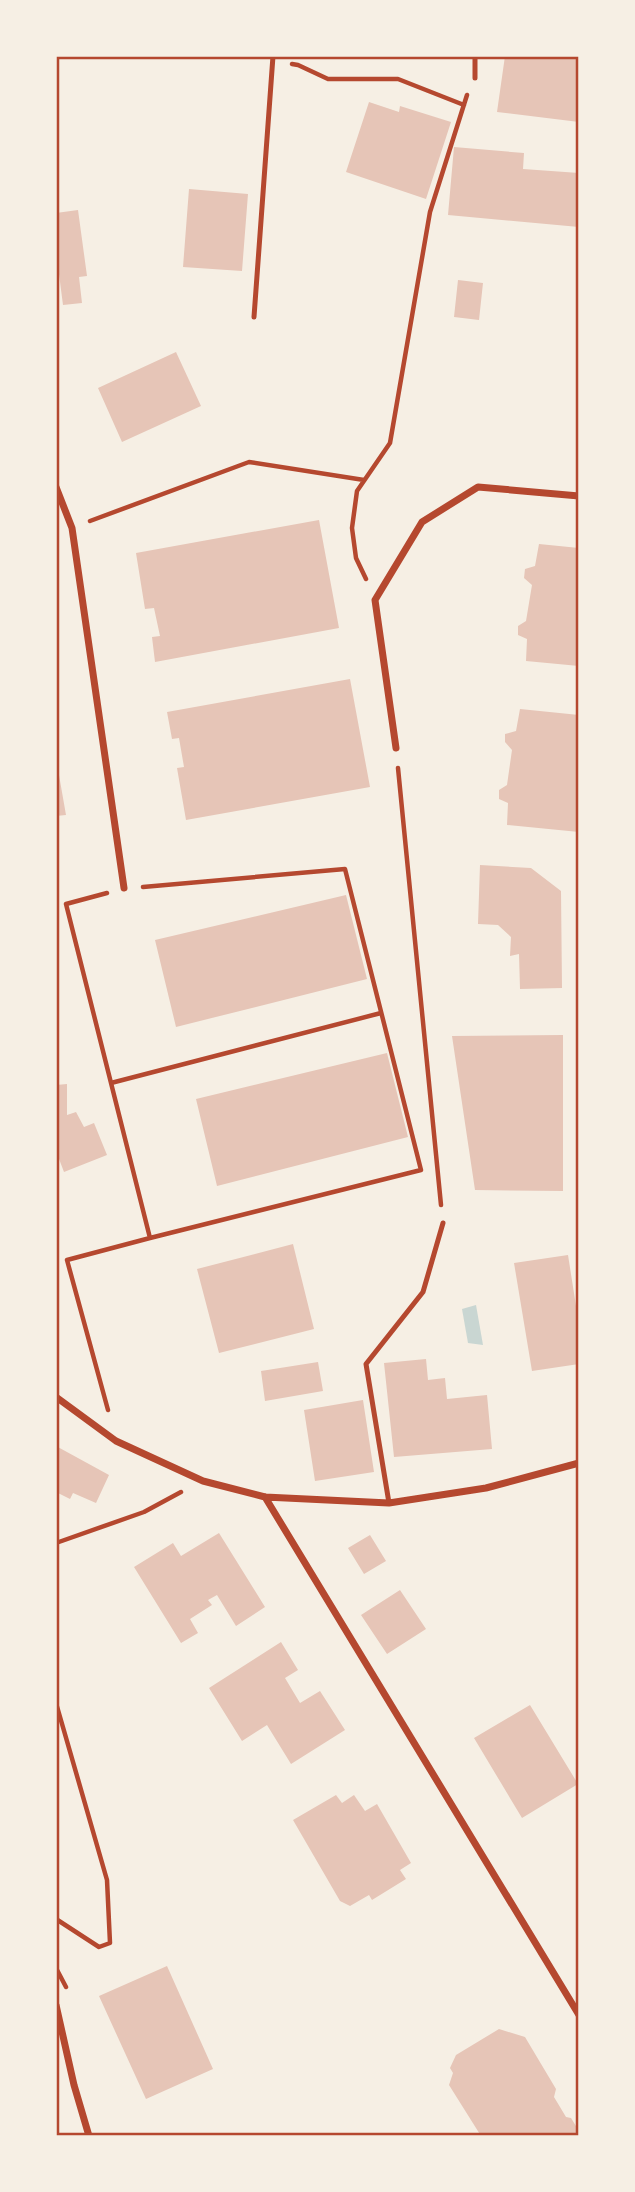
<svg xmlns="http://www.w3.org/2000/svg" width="635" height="2192" viewBox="0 0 635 2192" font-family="Inter,sans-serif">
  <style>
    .water { fill: #c9d6d2 }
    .building { fill: #e6c5b7 }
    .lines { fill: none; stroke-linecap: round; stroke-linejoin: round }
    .path { stroke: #b5482f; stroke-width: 4.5 }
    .service { stroke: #b5482f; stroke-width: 5 }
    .minor { stroke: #b5482f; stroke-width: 7 }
    .neatline { fill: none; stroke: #b5482f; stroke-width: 2.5 }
  </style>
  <rect width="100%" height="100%" fill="#f6efe4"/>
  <!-- water -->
  <path class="water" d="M 476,1305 L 483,1345 L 468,1343 L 462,1309 Z"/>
  <!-- building -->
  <path class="building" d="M 505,56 L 579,56 L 579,122 L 497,112 Z
    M 369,102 L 399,112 L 400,106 L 451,122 L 426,199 L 346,172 Z
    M 454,147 L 524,153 L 523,169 L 579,173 L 579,227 L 448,215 Z
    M 189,189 L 248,194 L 242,271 L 183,267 Z
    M 78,210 L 87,276 L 79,277 L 82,303 L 63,305 L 56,251 L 56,213 Z
    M 458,280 L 483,283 L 479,320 L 454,317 Z
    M 176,352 L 201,406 L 122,442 L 98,388 Z
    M 319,520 L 339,628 L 155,662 L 152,637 L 160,636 L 154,608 L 145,609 L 136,553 Z
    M 539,544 L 579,548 L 579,666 L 526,661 L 527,639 L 518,635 L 518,626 L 526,621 L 532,585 L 524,578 L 525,569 L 535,566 Z
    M 350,679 L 370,787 L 186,820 L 177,768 L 184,767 L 179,738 L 172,739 L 167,712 Z
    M 520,709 L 579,715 L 579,832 L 507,825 L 508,803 L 499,799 L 499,790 L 507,785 L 512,750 L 505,742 L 505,734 L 516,731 Z
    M 56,758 L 66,815 L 56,816 Z
    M 480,865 L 531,868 L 561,891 L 562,988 L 520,989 L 519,954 L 510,956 L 511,937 L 498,925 L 478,924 Z
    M 346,895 L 367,979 L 176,1027 L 155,940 Z
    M 563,1035 L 563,1191 L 475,1190 L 452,1036 Z
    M 387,1053 L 408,1137 L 217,1186 L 196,1099 Z
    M 67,1084 L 67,1115 L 76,1112 L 84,1127 L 94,1123 L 107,1155 L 64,1172 L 56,1151 L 56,1085 Z
    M 293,1244 L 314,1329 L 219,1353 L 197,1269 Z
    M 568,1255 L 579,1325 L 579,1364 L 532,1371 L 514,1263 Z
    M 426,1359 L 428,1380 L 445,1378 L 447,1399 L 487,1395 L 492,1449 L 394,1457 L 384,1363 Z
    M 318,1362 L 323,1391 L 265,1401 L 261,1371 Z
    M 363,1400 L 374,1472 L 315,1481 L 304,1410 Z
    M 56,1446 L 109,1475 L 96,1503 L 73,1493 L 70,1499 L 56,1492 Z
    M 219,1533 L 265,1607 L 236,1626 L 217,1595 L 208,1600 L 212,1605 L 190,1619 L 198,1633 L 181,1643 L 134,1567 L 173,1543 L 181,1556 Z
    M 370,1535 L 386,1561 L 364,1574 L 348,1548 Z
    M 400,1590 L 426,1629 L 387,1654 L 361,1615 Z
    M 281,1642 L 298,1670 L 285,1678 L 300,1703 L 320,1691 L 345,1730 L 291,1764 L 267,1725 L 242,1741 L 209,1688 Z
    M 530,1705 L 578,1784 L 522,1818 L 474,1738 Z
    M 336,1795 L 342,1803 L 354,1795 L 365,1811 L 377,1804 L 411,1863 L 400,1870 L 406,1879 L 372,1900 L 369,1895 L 350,1906 L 340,1901 L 293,1820 Z
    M 167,1966 L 213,2069 L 146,2099 L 99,1996 Z
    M 499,2029 L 525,2037 L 556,2089 L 554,2097 L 566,2117 L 571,2118 L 579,2131 L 579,2136 L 481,2136 L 449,2085 L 453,2073 L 450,2068 L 456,2055 Z"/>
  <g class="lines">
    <!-- path -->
    <path class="path" d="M 292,64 L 298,65 L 328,79 L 398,79 L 464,105
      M 90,521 L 249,462 L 364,480
      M 366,579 L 356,558 L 352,528 L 357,491 L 390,443 L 430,212 L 467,95
      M 398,768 L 441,1205
      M 143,887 L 345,869 L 421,1170 L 150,1238
      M 107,893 L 66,904 L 150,1238 L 67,1260 L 108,1410
      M 111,1083 L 381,1013
      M 56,1543 L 144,1512 L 181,1492
      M 56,1703 L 107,1880 L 110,1943 L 99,1947 L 56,1919
      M 56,1968 L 66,1987"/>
    <!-- service -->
    <path class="service" d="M 475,78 L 475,56
      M 254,317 L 273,56
      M 389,1503 L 366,1364 L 423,1292 L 443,1223"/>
    <!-- minor -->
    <path class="minor" d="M 56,487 L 72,528 L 124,888
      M 396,748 L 375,600 L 422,522 L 478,487 L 579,496
      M 56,1397 L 116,1441 L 203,1481 L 265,1497 L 389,1503 L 486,1488 L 579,1463
      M 265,1497 L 579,2015
      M 56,2005 L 74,2085 L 89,2136"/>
  </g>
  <!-- border -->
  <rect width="635" height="2192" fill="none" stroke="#f6efe4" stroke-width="116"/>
  <rect x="58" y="58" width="519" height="2076" class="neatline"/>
</svg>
